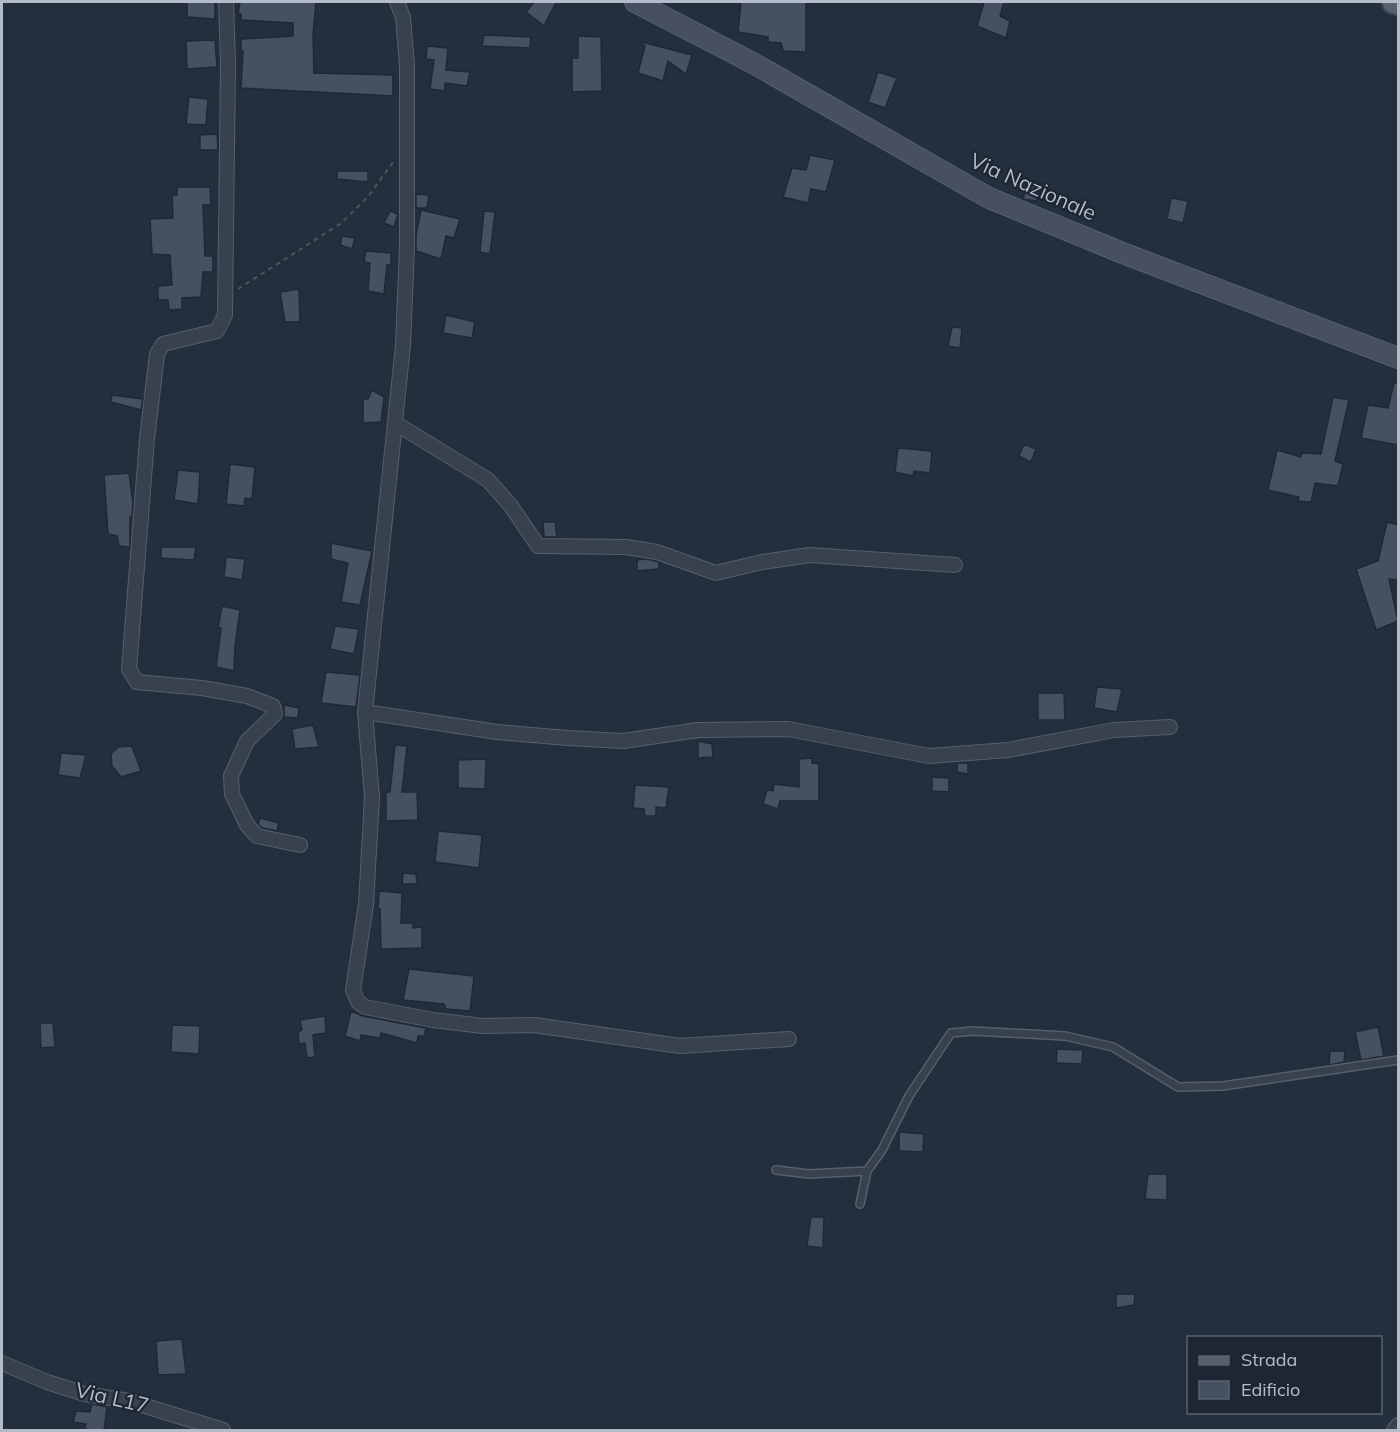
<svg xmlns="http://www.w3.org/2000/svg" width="1400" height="1432" viewBox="0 0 1400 1432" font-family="Mulish,sans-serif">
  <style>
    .building { fill: #455162; stroke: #1f2835; stroke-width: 1.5 }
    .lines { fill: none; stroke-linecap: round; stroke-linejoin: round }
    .service-casing { stroke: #565f6c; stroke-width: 10 }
    .minor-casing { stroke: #565f6c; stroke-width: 16 }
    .secondary-casing { stroke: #565f6c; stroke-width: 22 }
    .primary-casing { stroke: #414a57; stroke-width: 26 }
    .path { stroke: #44595c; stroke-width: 2; stroke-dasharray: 4.5 4.5; stroke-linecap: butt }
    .service { stroke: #38414e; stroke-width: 7 }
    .minor { stroke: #38414e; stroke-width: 14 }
    .secondary { stroke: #465061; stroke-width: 20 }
    .primary { stroke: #56606e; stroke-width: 22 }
    .labels { text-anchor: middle; stroke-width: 4.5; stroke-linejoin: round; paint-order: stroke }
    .street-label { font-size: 21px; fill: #b4bcc9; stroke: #1d2633 }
  </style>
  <rect width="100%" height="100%" fill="#242f3e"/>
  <!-- building -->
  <path class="building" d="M 187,2 L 215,2 L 215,19 L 187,17 Z
    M 240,2 L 316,2 L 313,35 L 314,73 L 393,75 L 393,96 L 241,88 L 243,51 L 241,51 L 241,39 L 293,36 L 293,23 L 241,20 L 241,14 L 238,14 Z
    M 534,2 L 556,2 L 544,26 L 526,12 Z
    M 741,2 L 806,2 L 806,52 L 783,51 L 781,43 L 768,42 L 768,37 L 738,32 Z
    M 984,2 L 1004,2 L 1000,16 L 1010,21 L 1006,38 L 977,26 Z
    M 484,35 L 531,37 L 530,48 L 482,46 Z
    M 578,36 L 601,37 L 602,91 L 572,92 L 572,58 L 578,58 Z
    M 215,40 L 217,67 L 187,69 L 186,41 Z
    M 642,42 L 692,55 L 686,74 L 668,61 L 663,81 L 638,73 L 645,46 L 641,43 Z
    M 427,46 L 448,48 L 446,70 L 470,72 L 467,86 L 445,83 L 445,91 L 430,89 L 434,60 L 426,59 Z
    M 878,72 L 897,78 L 885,108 L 868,102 Z
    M 189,97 L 208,99 L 206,125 L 186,124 Z
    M 217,134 L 218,150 L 200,150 L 200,135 Z
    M 810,155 L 835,160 L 826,192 L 811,189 L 808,203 L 783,197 L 792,168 L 806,170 Z
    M 337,171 L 368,171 L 368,182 L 337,179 Z
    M 1028,181 L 1040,182 L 1037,201 L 1023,199 Z
    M 177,187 L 210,187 L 211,205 L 203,205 L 205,256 L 213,256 L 213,272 L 203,272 L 201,297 L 182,298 L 182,309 L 169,310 L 168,300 L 158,300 L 158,286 L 172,285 L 170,255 L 152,254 L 150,219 L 173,218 L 172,195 L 177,195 Z
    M 416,194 L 429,195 L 427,208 L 416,208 Z
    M 1171,198 L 1188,201 L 1183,223 L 1167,219 Z
    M 421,210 L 460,219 L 454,238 L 446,236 L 441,259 L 416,251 L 416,235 Z
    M 390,211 L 398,214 L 394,227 L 384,223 Z
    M 484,211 L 495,212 L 490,254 L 480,252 Z
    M 342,236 L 355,238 L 352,249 L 340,245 Z
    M 366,251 L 391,253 L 391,265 L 387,265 L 384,294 L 368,291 L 370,263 L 364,262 Z
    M 299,289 L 300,322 L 285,322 L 280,292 Z
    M 446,315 L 475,322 L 472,338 L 443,333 Z
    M 952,327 L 962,328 L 960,348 L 948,346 Z
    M 1394,383 L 1398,383 L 1398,445 L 1361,438 L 1368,405 L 1388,408 Z
    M 372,390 L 384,397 L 381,422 L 363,423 L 363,399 L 368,399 Z
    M 112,395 L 143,399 L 141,410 L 111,402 Z
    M 1333,397 L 1349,400 L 1335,461 L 1343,464 L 1338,486 L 1315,483 L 1311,502 L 1298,501 L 1299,497 L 1268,490 L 1277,450 L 1301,457 L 1302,453 L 1321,454 Z
    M 1024,444 L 1036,449 L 1031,462 L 1019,456 Z
    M 898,448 L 932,451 L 930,473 L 914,471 L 913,476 L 895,472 Z
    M 230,464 L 255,467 L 252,499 L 245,498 L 244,506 L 226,504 Z
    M 178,470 L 200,472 L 198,504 L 174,500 Z
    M 129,473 L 133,503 L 132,517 L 130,517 L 130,547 L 119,546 L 117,536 L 108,534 L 104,475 Z
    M 543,522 L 555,522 L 557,537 L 544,537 Z
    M 1387,522 L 1398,525 L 1398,580 L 1389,579 L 1398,621 L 1376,630 L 1356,569 L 1378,561 Z
    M 331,543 L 372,551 L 360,605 L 341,602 L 348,563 L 331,559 Z
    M 161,547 L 196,547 L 194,560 L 161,558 Z
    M 226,557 L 245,559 L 242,580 L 224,577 Z
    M 646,559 L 659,562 L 659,569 L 637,571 L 637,560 Z
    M 222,606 L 240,610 L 235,646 L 234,671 L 216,667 L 221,628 L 218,628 Z
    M 335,626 L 359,629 L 354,654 L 330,649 Z
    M 326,672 L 360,675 L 356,707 L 321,703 Z
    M 1097,687 L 1122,689 L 1117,712 L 1094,708 Z
    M 1038,693 L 1064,693 L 1065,720 L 1038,720 Z
    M 284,705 L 299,708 L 298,718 L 284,717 Z
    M 313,725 L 319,747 L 295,749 L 292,729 Z
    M 698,741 L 712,744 L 713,757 L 698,758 Z
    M 395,745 L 407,746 L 402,792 L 417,792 L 418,820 L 386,821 L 386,792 L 390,792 Z
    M 132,746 L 141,771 L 121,777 L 112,766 L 111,754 L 118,747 Z
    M 61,753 L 86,755 L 80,778 L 58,775 Z
    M 812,758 L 812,763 L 819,764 L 819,801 L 780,801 L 778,809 L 763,804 L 767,790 L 773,791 L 774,784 L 799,787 L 799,759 Z
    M 486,759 L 485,789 L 458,788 L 458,760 Z
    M 957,763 L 968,763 L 968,774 L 957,772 Z
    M 932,777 L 949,778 L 949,792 L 932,791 Z
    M 635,785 L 669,787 L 666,808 L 656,807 L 656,816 L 645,816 L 644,809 L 633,808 Z
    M 260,818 L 279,823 L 277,831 L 262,828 L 258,824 Z
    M 438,831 L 482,835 L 479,868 L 435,862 Z
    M 403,873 L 416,874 L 417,884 L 402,884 Z
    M 379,891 L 402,893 L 401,923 L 413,923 L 413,928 L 422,927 L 422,948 L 381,949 L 380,909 L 378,909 Z
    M 409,969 L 474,976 L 470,1011 L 446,1009 L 444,1004 L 403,1000 Z
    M 351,1011 L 363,1016 L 426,1028 L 424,1036 L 418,1036 L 417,1043 L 381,1033 L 380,1038 L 361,1035 L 360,1041 L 345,1036 Z
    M 325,1016 L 326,1033 L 313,1035 L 315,1057 L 307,1058 L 305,1043 L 299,1044 L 298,1032 L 302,1030 L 300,1020 Z
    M 40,1023 L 53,1023 L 55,1047 L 41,1048 Z
    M 172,1025 L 200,1026 L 199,1054 L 171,1052 Z
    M 1378,1027 L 1384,1056 L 1361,1060 L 1355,1032 Z
    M 1057,1049 L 1083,1050 L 1082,1064 L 1056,1063 Z
    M 1330,1051 L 1345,1051 L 1344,1062 L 1329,1065 Z
    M 899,1132 L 924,1134 L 923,1152 L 899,1151 Z
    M 1148,1174 L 1167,1174 L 1167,1200 L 1145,1199 Z
    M 811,1217 L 824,1217 L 823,1248 L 807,1246 Z
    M 1116,1294 L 1135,1294 L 1134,1305 L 1116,1308 Z
    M 182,1339 L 186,1374 L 158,1375 L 156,1341 Z
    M 92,1404 L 107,1407 L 104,1431 L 85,1429 L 86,1424 L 73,1422 L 76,1411 L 90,1412 Z"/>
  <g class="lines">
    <defs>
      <path id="service" d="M 776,1170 L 809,1174 L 867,1171 L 882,1150 L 909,1096 L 951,1033 L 973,1031 L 1065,1036 L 1113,1047 L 1178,1087 L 1223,1086 L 1398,1060
        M 860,1204 L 867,1171"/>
      <path id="minor" d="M 226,2 L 228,64 L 225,315 L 217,331 L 163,344 L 157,354 L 147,439 L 129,669 L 137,682 L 202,688 L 247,696 L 273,706 L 275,714 L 247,741 L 231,776 L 232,794 L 247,825 L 257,836 L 300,845
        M 397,2 L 403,17 L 407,65 L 407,247 L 403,345 L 365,712 L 372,797 L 366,904 L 353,990 L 358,1002 L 365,1007 L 433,1020 L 483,1026 L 534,1025 L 680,1046 L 789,1039
        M 395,423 L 488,480 L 511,506 L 538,546 L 626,547 L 657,552 L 716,573 L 762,562 L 810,555 L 955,565
        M 365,712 L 497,732 L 568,738 L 623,741 L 698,730 L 788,729 L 929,756 L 1008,750 L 1114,730 L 1170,727
        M 2,1363 L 47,1382 L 85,1394 L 129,1401 L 223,1430
        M 1394,1430 L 1398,1425"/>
      <path id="secondary" d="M 635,2 L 751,62 L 989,198 L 1120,252 L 1398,358"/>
      <path id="primary" d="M 1394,2 L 1398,3"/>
    </defs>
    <!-- service casing -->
    <use href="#service" class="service-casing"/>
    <!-- minor casing -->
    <use href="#minor" class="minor-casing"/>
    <!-- secondary casing -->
    <use href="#secondary" class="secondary-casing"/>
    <!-- primary casing -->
    <use href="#primary" class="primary-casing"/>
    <!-- path -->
    <path class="path" d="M 238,289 L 340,224 L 367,198 L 394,161"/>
    <!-- service -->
    <use href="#service" class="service"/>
    <!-- minor -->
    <use href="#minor" class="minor"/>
    <!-- secondary -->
    <use href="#secondary" class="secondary"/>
    <!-- primary -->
    <use href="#primary" class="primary"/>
  </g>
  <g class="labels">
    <!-- street labels -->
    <g class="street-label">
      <text transform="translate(1033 187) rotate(24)" y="7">Via Nazionale</text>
      <text transform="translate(112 1398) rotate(13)" y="7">Via L17</text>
    </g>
  </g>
  <!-- border -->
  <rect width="1400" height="1432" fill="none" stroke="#b4bcc9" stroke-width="6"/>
  <!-- legend -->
  <rect x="1187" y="1336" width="195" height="78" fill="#1d2633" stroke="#59626f" stroke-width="1.5"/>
  <rect x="1199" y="1356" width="30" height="9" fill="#56606e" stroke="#59626f" stroke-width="1.5"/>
  <text x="1241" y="1366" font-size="18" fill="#b4bcc9">Strada</text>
  <rect x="1199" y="1381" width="30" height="18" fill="#455162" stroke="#59626f" stroke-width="1.5"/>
  <text x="1241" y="1396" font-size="18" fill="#b4bcc9">Edificio</text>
</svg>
